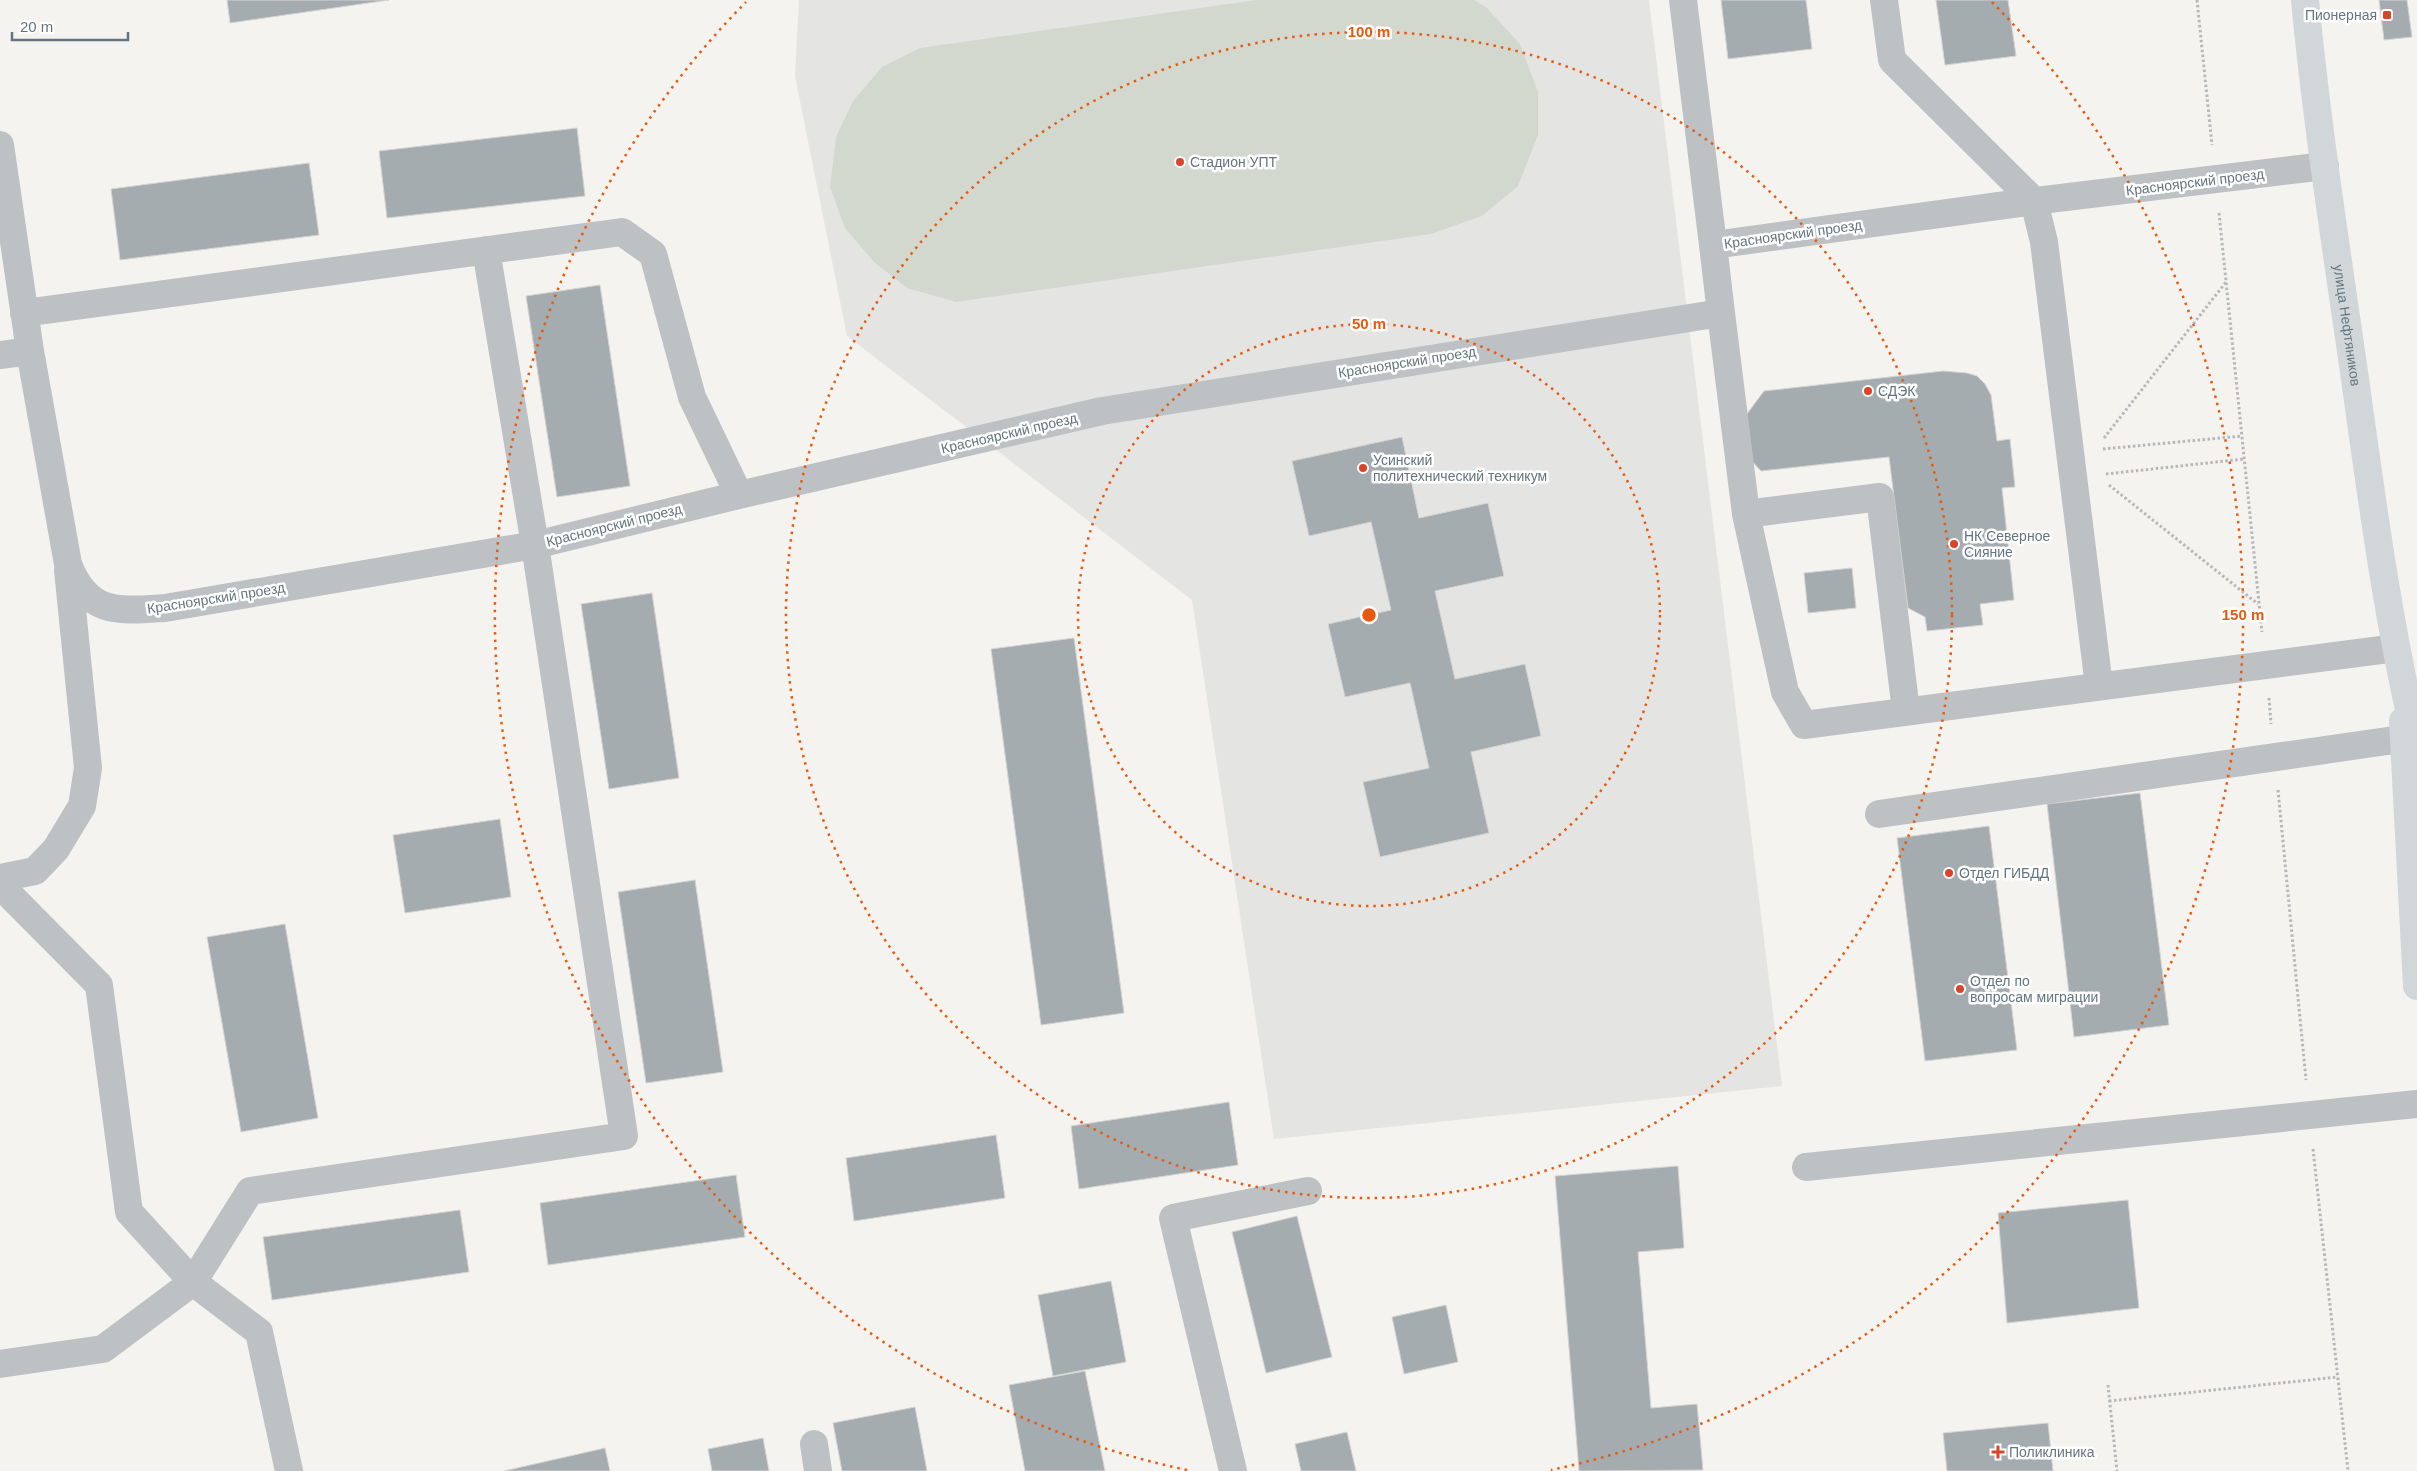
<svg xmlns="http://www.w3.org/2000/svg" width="2417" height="1471" viewBox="0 0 2417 1471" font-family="Arial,sans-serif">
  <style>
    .built { fill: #e4e5e3 }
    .green { fill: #d3d8cf }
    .building { fill: #a4acb0; stroke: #d5d4d2 }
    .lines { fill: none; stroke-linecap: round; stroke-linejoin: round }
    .path { stroke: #b5b8ba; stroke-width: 3; stroke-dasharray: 2.5 2.5; stroke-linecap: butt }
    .minor { stroke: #bdc1c4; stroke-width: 28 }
    .major { stroke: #d1d6d9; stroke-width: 28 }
    .ring { fill: none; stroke: #e8590c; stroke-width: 2.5; stroke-dasharray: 2.5 5 }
    .poi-dot { fill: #da4429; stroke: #fff; stroke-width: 2 }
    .labels { text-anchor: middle; stroke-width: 5; stroke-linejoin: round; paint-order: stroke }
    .poi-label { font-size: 14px; fill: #64757f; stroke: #fff; text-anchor: start }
    .street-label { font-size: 14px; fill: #64757f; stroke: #fff }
    .centre { fill: #e8590c; stroke: #fff; stroke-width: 2.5 }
    .ring-label { font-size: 15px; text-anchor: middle; font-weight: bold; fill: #e8590c; stroke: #fff; stroke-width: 5; stroke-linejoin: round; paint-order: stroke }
  </style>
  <rect width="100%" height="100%" fill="#f4f3ef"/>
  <!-- built -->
  <path class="built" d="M 799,0 L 1649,0 L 1782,1086 L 1274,1139 L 1192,600 L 847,336 L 795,76 Z"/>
  <!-- green -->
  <path class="green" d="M 1256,0 L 1474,0 L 1487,8 L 1520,44 L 1538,92 L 1538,135 L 1518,186 L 1482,216 L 1431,234 L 956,302 L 907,288 L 874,262 L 845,228 L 830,187 L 836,137 L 853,101 L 882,67 L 920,48 Z"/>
  <!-- building -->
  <path class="building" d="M 227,0 L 389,0 L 230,23 Z
    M 1721,0 L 1806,0 L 1812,49 L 1728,59 Z
    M 1936,0 L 2008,0 L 2016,56 L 1945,65 Z
    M 2379,0 L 2407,0 L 2412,37 L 2384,40 Z
    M 577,128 L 585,196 L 387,218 L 379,151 Z
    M 309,163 L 319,235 L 120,260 L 111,189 Z
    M 600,285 L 630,486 L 557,497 L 526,296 Z
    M 1943,371 L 1967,373 L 1977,376 L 1985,384 L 1991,395 L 1997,441 L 2010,439 L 2015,487 L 2002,488 L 2014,600 L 1980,604 L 1983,625 L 1927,631 L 1925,617 L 1908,608 L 1889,457 L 1761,471 L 1749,458 L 1744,418 L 1764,391 Z
    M 1402,437 L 1419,518 L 1488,503 L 1504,576 L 1435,591 L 1455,679 L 1525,664 L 1541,736 L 1471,752 L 1489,833 L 1380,857 L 1363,782 L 1429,768 L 1410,683 L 1345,697 L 1328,624 L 1391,610 L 1371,522 L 1309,536 L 1292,461 Z
    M 1852,568 L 1856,608 L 1808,613 L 1804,573 Z
    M 652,593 L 679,778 L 609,789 L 581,604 Z
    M 1074,638 L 1124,1013 L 1041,1025 L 991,649 Z
    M 2140,793 L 2169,1025 L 2074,1037 L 2047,804 Z
    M 500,819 L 511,897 L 405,913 L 393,835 Z
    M 1989,826 L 2017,1050 L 1925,1061 L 1897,838 Z
    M 695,880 L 723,1072 L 646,1083 L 618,892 Z
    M 285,924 L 318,1118 L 241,1132 L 207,937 Z
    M 1229,1102 L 1238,1165 L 1079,1189 L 1071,1126 Z
    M 996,1135 L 1005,1198 L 854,1221 L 846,1158 Z
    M 1678,1166 L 1684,1248 L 1638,1252 L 1651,1408 L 1697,1404 L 1703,1470 L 1579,1471 L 1555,1176 Z
    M 736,1175 L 745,1237 L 548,1265 L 540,1203 Z
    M 2128,1200 L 2139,1308 L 2007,1323 L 1998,1213 Z
    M 460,1210 L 469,1272 L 272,1300 L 263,1237 Z
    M 1297,1216 L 1332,1357 L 1266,1373 L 1232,1232 Z
    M 1111,1281 L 1126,1362 L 1053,1376 L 1038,1295 Z
    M 1446,1305 L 1458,1362 L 1404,1374 L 1392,1317 Z
    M 1085,1371 L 1105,1471 L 1025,1471 L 1009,1385 Z
    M 915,1407 L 927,1471 L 842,1471 L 833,1423 Z
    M 2048,1423 L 2053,1471 L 1947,1471 L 1943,1433 Z
    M 1347,1432 L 1356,1471 L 1301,1471 L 1295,1444 Z
    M 763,1438 L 769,1471 L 712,1471 L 708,1449 Z
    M 605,1448 L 610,1471 L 504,1471 Z"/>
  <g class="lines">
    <!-- path -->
    <path class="path" d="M 2197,0 L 2212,145
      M 2219,213 L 2262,632
      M 2104,438 L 2226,282
      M 2103,449 L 2242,436
      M 2106,474 L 2244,459
      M 2109,485 L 2258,604
      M 2269,698 L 2271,724
      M 2278,790 L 2306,1080
      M 2313,1149 L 2348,1471
      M 2108,1385 L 2117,1471
      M 2109,1401 L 2338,1377"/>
    <!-- minor -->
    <path class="minor" d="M 1683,0 L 1713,245
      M 1884,0 L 1892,60 L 2034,201 L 2044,242 L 2099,686
      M 0,145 L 30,351 L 68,564 C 88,615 117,611 165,608 L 535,545 L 739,495 L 1102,411 L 1721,313 L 1713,245 L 2034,201 L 2325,166
      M 24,313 L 622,232 L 653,254 L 692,397 L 739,495
      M 1721,313 L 1746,514 L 1785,692 L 1804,725 L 2396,648
      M 0,355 L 30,351
      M 1746,514 L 1880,497 L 1906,711
      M 1879,814 L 2415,737
      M 0,878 L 35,871 L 56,849 L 82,806 L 88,768 L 68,570
      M 0,885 L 99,985 L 129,1212 L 193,1282 L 250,1191 L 624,1136 L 535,545 L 486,250
      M 1806,1167 L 2417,1104
      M 0,1364 L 103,1349 L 193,1282 L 259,1332 L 289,1471
      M 814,1444 L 818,1471
      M 1233,1471 L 1173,1218 L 1308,1191"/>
    <!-- major -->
    <g class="major">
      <path id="s1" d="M 2305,0 C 2317,127 2337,253 2355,379 C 2372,501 2388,624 2417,744"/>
      <path d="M 2403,721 L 2417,986"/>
    </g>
  </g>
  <!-- distance rings -->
  <g class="ring">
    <circle cx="1369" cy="615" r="291"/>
    <circle cx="1369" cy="615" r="583"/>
    <path d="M1187 1470A874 874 0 0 1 746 2M1992 2A874 874 0 0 1 1551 1470"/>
  </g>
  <!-- markers -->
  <g class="poi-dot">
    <rect x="2382" y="10" width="10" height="10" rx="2.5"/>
    <circle cx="1180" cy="162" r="5"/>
    <circle cx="1868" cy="391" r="5"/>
    <circle cx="1363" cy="468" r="5"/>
    <circle cx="1954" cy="544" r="5"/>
    <circle cx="1949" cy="873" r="5"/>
    <circle cx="1960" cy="989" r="5"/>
    <path d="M1995.5 1444.5h5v5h5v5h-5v5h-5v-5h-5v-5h5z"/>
  </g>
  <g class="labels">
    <!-- poi labels -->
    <g class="poi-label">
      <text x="2377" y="20" text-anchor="end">Пионерная</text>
      <text x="1190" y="167">Стадион УПТ</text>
      <text x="1878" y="396">СДЭК</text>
      <text x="1373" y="465">Усинский<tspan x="1373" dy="16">политехнический техникум</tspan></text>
      <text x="1964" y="541">НК Северное<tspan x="1964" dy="16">Сияние</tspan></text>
      <text x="1959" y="878">Отдел ГИБДД</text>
      <text x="1970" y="986">Отдел по<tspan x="1970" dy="16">вопросам миграции</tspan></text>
      <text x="2009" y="1457">Поликлиника</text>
    </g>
    <!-- street labels -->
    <g class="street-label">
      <text transform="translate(2195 182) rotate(-7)" y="5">Красноярский проезд</text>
      <text transform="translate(1793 234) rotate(-8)" y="5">Красноярский проезд</text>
      <text dy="5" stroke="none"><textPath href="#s1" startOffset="328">улица Нефтяников</textPath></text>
      <text transform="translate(1407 362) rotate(-9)" y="5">Красноярский проезд</text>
      <text transform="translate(1009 433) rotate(-13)" y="5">Красноярский проезд</text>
      <text transform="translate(614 525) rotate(-14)" y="5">Красноярский проезд</text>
      <text transform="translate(216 598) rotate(-9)" y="5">Красноярский проезд</text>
    </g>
  </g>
  <circle cx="1369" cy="615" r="8" class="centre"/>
  <g class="ring-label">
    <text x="1369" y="37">100 m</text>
    <text x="1369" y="329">50 m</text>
    <text x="2243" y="620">150 m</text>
  </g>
  <!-- scale -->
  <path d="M12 32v8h116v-8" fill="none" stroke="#64757f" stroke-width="2.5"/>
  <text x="20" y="32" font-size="15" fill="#64757f" stroke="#ffffff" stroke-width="4" paint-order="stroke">20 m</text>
</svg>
